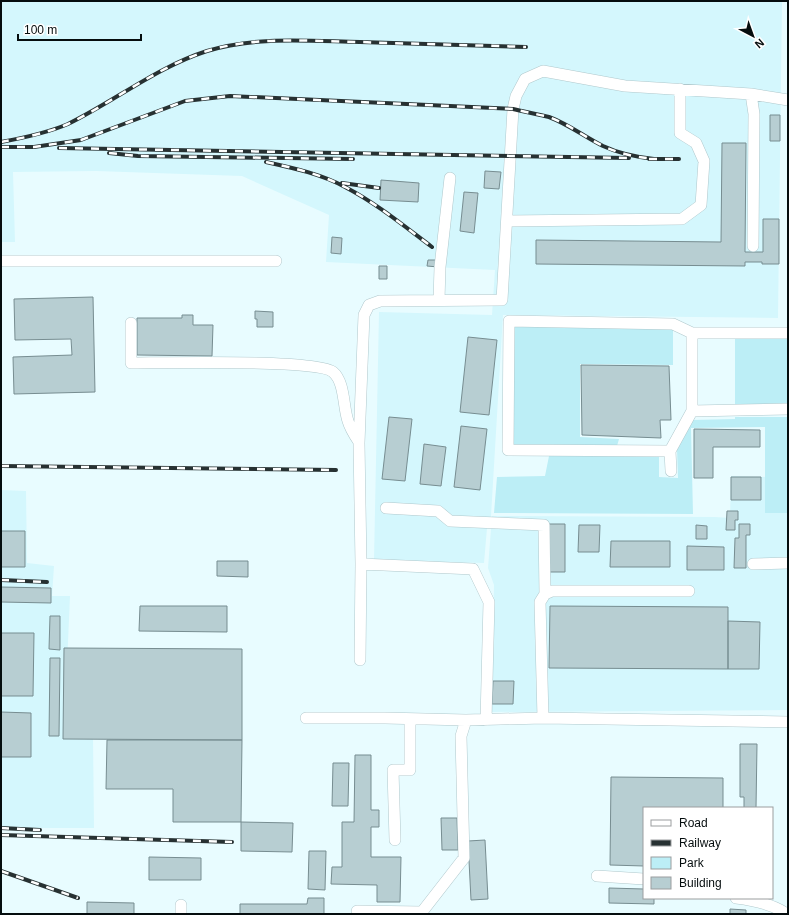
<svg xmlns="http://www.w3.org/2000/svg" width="789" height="915" viewBox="0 0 789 915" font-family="Arial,sans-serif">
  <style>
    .built { fill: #d4f7fd }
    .green { fill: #bceef6 }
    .building { fill: #b7ced2; stroke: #778d91 }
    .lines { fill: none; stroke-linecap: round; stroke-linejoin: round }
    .minor-casing { stroke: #b0c8cc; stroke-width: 12 }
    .minor { stroke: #fff; stroke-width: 11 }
    .rail-casing { stroke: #273132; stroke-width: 4 }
    .rail { stroke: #fff; stroke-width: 2.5; stroke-dasharray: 8; stroke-linecap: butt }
  </style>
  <rect width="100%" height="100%" fill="#e8fcff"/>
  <!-- built -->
  <path class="built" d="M 1,1 L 782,1 L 778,318 L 503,315 L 491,516 L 487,528 L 484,563 L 374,560 L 379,312 L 492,315 L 495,270 L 326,262 L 329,215 L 242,176 L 96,171 L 13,172 L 15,242 L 1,242 Z
    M 788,474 L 788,710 L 491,712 L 494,585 L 488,568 L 492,516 L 715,517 L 730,518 L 731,476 L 767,477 Z
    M 1,490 L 26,491 L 27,563 L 54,566 L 52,596 L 70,596 L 64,734 L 93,736 L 94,828 L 1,828 Z"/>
  <!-- green -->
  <path class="green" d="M 513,325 L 673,327 L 673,365 L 580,364 L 580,437 L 619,439 L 617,446 L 511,445 Z
    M 788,336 L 788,407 L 735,407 L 735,337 Z
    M 735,417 L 788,417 L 788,513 L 765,513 L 765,427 L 691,428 L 693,514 L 494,513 L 497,477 L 545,476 L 549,456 L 659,456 L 659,477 L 678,478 L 677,449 L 692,420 L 735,419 Z"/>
  <!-- building -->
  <path class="building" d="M 770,115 L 780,115 L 780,141 L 770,141 Z
    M 722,143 L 746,143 L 745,252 L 763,252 L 763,219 L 779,219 L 779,264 L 762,264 L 762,262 L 745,262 L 745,266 L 536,264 L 536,240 L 721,242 Z
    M 485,171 L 501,172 L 499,189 L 484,188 Z
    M 381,180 L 419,183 L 418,202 L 380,200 Z
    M 464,192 L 478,193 L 474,233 L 460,231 Z
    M 332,237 L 342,238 L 341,254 L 331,253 Z
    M 428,260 L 438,260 L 438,267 L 427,266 Z
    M 379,266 L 387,266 L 387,279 L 379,279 Z
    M 93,297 L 95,392 L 14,394 L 13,357 L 72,355 L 71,339 L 15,340 L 14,299 Z
    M 255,311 L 273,312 L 273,327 L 257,327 L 257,319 L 255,319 Z
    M 182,315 L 193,315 L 193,325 L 213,325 L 212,356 L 137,355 L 137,318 L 182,318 Z
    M 468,337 L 497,340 L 489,415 L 460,412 Z
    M 581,365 L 669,366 L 671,420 L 660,420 L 661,438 L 582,435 Z
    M 389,417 L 412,419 L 405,481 L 382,479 Z
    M 461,426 L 487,429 L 480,490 L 454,487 Z
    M 694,429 L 760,430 L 760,447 L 713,447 L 713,478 L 694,478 Z
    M 424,444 L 446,447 L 441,486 L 420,484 Z
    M 731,477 L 761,477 L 761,500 L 731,500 Z
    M 727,511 L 738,511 L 738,520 L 735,520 L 735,530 L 726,530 Z
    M 546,524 L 565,524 L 565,572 L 546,572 Z
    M 739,524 L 750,524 L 750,535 L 746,535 L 746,568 L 734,568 L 735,538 L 739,538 Z
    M 579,525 L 600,525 L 599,552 L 578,552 Z
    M 696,525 L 707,526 L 707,539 L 696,539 Z
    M 1,531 L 25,531 L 25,567 L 1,567 Z
    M 611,541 L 670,541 L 670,567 L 610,567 Z
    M 687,546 L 724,547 L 724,570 L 687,570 Z
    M 217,561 L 248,561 L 248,577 L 217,576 Z
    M 1,587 L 51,588 L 51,603 L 1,602 Z
    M 140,606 L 227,606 L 227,632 L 139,631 Z
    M 550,606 L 728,607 L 728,669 L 549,668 Z
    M 50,616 L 60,616 L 60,650 L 49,649 Z
    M 728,621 L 760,622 L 759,669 L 728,669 Z
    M 1,633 L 34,633 L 33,696 L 1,696 Z
    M 64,648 L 242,649 L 242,740 L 63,739 Z
    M 50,658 L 60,658 L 59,736 L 49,736 Z
    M 493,681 L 514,681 L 513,704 L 492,704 Z
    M 1,712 L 31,713 L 31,757 L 1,757 Z
    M 107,740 L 242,740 L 241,822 L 173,822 L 173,789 L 106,789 Z
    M 740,744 L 757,744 L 756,808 L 744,808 L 744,797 L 740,797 Z
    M 355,755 L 371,755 L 371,810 L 379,810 L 379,827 L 371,827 L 371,857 L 401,857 L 400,902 L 377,902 L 377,885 L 331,884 L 332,867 L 342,867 L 342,822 L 354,822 Z
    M 333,763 L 349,763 L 348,806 L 332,806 Z
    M 611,777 L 723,778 L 723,808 L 644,808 L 644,866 L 610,865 Z
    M 441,818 L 457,818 L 458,850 L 442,850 Z
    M 241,822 L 293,823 L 292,852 L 241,851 Z
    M 485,840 L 488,899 L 471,900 L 468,841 Z
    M 309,851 L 326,851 L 325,890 L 308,889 Z
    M 149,857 L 201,858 L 201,880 L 149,880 Z
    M 609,888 L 644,889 L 644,898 L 654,898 L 654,904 L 609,903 Z
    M 308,898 L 324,898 L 324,914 L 240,914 L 240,904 L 307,904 Z
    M 87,902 L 134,903 L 134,914 L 87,914 Z
    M 730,909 L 746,910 L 746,914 L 730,914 Z"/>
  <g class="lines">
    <defs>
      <path id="minor" d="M 751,94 L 754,114 L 753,246
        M 507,221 L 682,219 L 701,205 L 704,161 L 696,143 L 680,133 L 680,89
        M 1,261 L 276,261
        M 439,300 L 440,267 L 450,178
        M 131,323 L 131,363 C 161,363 318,359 333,372 C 345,382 343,407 348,421 C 350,428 355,436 359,442
        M 692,333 L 673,324 L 509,321 L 508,450 L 670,451 L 692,411 L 692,333 L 788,333
        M 692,411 L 788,409
        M 670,451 L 671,471
        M 386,508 L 438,511 L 450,521 L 544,525 L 545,594
        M 361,564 L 359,443 L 364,315 L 369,305 L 380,301 L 502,300 L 513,109 L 516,96 L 525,79 L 543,71 L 625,86 L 751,94 L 788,100
        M 753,564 L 788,563
        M 360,660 L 361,564 L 473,569 L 489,602 L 486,720
        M 306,718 L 385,718 L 466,720 L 543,718 L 788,722
        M 543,718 L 540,602 L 545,594 L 552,591 L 689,591
        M 395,840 L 393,770 L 410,770 L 410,719
        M 597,876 L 644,879
        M 736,898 C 753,900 772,904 787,914
        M 357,911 L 422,912 L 464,858 L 461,736 L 466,720
        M 181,914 L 181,905"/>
    </defs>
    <!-- minor casing -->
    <use href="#minor" class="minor-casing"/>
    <!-- minor -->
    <use href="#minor" class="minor"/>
    <defs>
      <path id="rail" d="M 1,142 C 23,138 47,133 68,124 C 115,101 157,67 207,51 C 256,36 309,41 360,42 C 415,44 471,45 526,47
        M 1,147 L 34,147 L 81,140 L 185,101 L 230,96 L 513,109 C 525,112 537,114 549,117 C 568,124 585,137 603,146 C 620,154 636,157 654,159
        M 59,148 L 629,158
        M 109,153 L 138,156 L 353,159
        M 649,159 L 679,159
        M 266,162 C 293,168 321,174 345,187 C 376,203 404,226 432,247
        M 342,183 L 379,188
        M 1,466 L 336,470
        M 1,580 L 47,582
        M 1,828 L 40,830
        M 1,835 L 232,842
        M 1,871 L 78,898"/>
    </defs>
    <!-- rail casing -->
    <use href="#rail" class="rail-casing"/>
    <!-- rail -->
    <use href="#rail" class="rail"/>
  </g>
  <!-- border -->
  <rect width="789" height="915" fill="none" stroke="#050d0e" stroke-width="4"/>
  <!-- legend -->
  <rect x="643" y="807" width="130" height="92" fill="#ffffff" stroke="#9b9e9f"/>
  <rect x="651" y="820" width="20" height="6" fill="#ffffff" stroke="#9b9e9f"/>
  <text x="679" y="827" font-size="12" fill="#050d0e">Road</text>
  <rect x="651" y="840" width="20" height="6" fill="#273132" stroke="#9b9e9f"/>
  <text x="679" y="847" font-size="12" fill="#050d0e">Railway</text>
  <rect x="651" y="857" width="20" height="12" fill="#bceef6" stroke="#9b9e9f"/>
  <text x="679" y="867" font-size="12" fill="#050d0e">Park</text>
  <rect x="651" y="877" width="20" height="12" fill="#b7ced2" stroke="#9b9e9f"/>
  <text x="679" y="887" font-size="12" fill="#050d0e">Building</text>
  <!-- north arrow -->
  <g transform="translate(753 36) rotate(139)" stroke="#ffffff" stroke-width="3" paint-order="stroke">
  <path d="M0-3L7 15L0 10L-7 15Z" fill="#050d0e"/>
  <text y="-6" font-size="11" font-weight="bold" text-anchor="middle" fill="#050d0e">N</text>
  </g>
  <!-- scale -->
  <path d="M18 34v6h123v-6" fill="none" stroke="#050d0e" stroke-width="2"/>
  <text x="24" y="34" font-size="12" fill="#050d0e" stroke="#ffffff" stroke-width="3" paint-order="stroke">100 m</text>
</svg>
